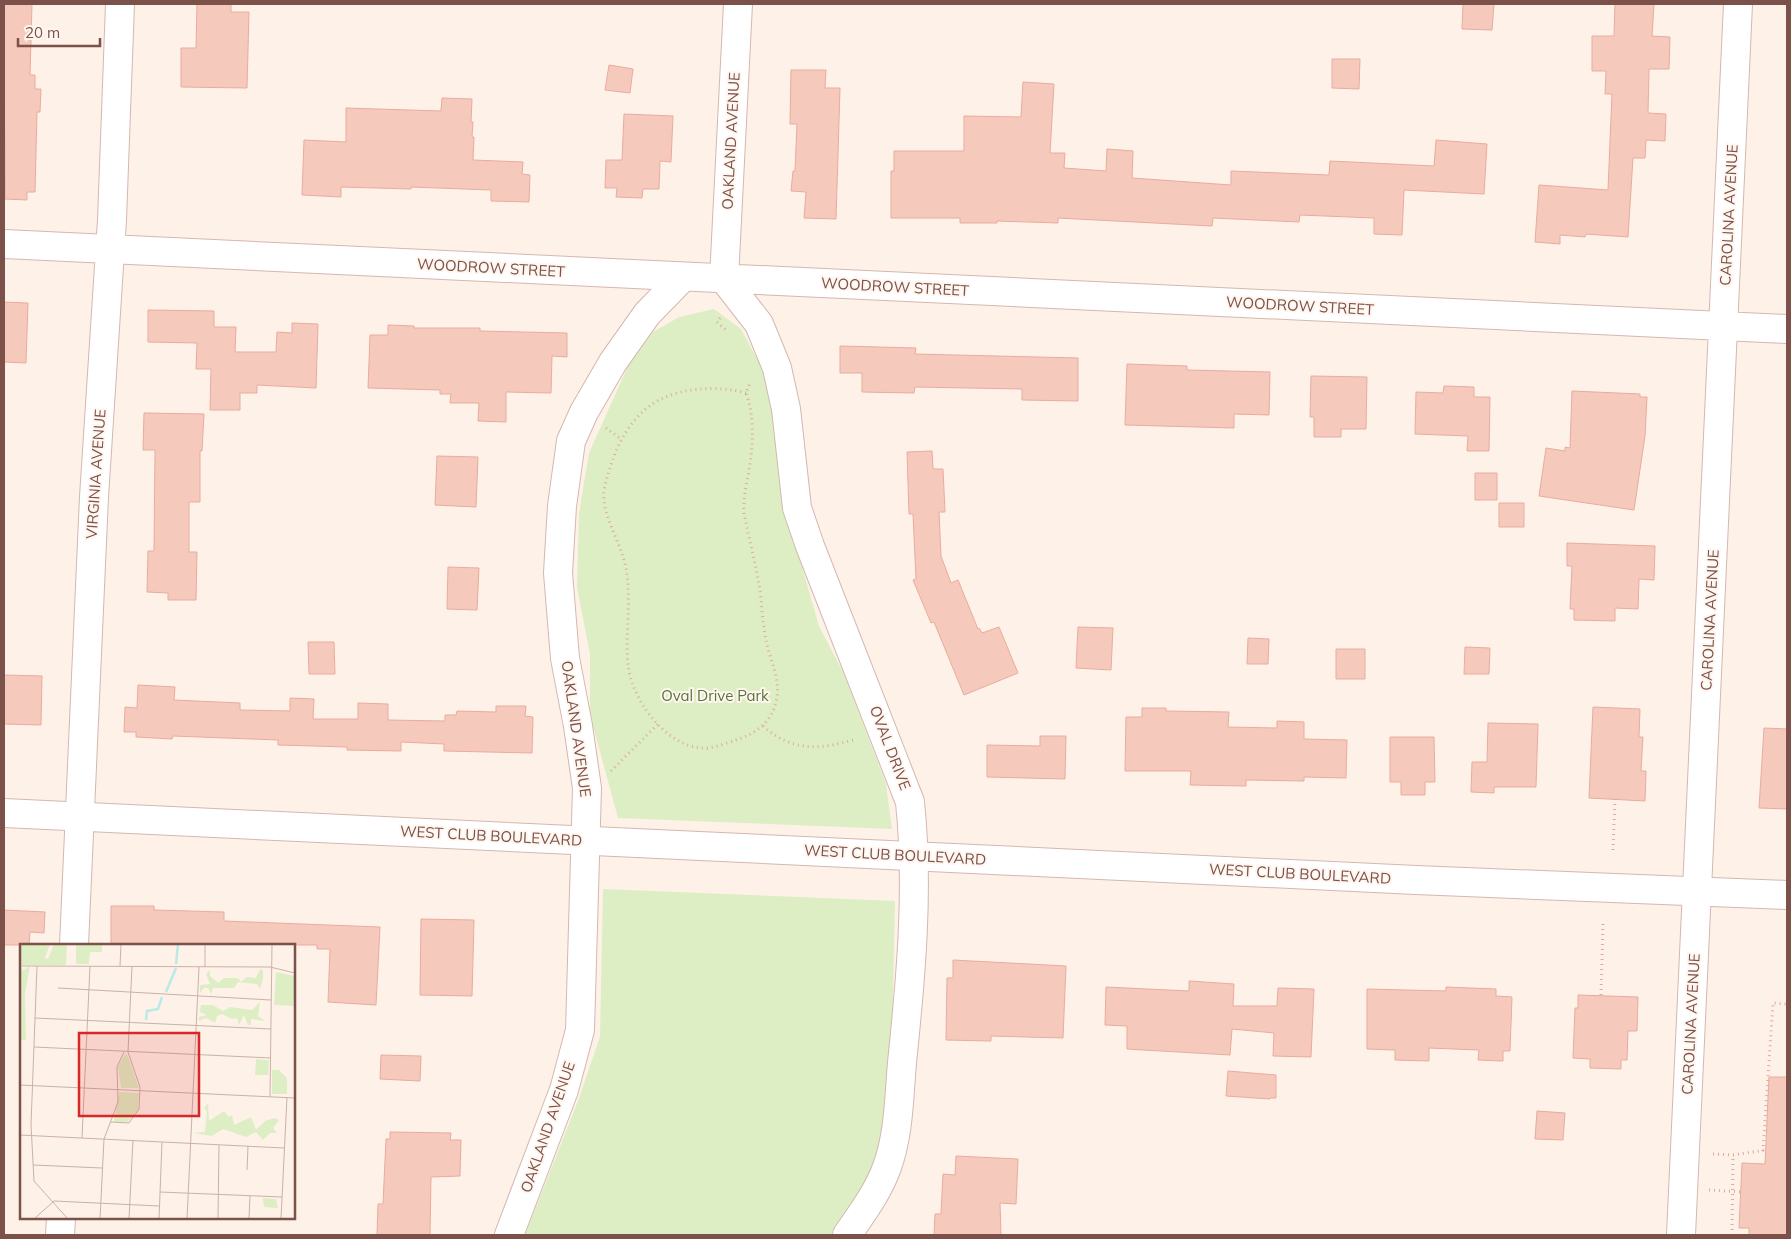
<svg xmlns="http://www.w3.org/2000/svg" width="1791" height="1239" viewBox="0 0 1791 1239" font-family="Mulish,sans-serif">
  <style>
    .green { fill: #ddeec4 }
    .building { fill: #f6c9bd; stroke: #eaab9c }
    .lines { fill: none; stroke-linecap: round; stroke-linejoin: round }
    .minor-casing { stroke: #d4b8af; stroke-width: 30 }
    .tertiary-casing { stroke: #d4b8af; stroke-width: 30 }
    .path { stroke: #dcab9f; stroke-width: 3; stroke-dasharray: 1 4; stroke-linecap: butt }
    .minor { stroke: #fff; stroke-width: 28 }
    .tertiary { stroke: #fff; stroke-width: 28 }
    .labels { text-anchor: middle; stroke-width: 4; stroke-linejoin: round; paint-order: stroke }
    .street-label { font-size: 15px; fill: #7b5149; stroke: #fff6f0 }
    .park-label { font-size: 15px; fill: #57763a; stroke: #fff6f0 }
    .inset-river { fill: none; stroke: #baeae8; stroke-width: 2.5 }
    .inset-road { fill: none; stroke: #cab1a8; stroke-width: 1 }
    .view { fill: #d62828; fill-opacity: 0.15; stroke: #d62828; stroke-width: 2.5 }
    .inset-edge { fill: none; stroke: #7b5149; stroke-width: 2.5 }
  </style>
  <rect width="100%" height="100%" fill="#fef1e8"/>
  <!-- green -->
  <path class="green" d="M 714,309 L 741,329 L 764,372 L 777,408 L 798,553 L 819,626 L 844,674 L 886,784 L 892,829 L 618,818 L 590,715 L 590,654 L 577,588 L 579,513 L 589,453 L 628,366 L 653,332 L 679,317 Z
    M 603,889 L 895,901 L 892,1044 L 886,1129 L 870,1186 L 833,1235 L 525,1235 L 578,1101 L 600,1037 Z"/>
  <!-- building -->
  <path class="building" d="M 4,4 L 32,4 L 30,75 L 35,75 L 35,89 L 41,89 L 40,112 L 37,112 L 35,192 L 27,192 L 27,200 L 5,199 Z
    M 197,4 L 231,4 L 231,12 L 249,12 L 247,88 L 181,87 L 181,48 L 196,48 Z
    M 1463,4 L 1494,4 L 1492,30 L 1462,29 Z
    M 1615,4 L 1654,4 L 1652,36 L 1670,37 L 1669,69 L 1649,69 L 1648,113 L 1666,114 L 1665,141 L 1646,140 L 1645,158 L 1633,158 L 1628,237 L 1586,234 L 1585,237 L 1560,235 L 1560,244 L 1535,242 L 1539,185 L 1608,190 L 1612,94 L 1605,94 L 1606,71 L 1592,71 L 1592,36 L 1614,36 Z
    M 1332,59 L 1360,59 L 1359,89 L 1332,88 Z
    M 609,65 L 633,69 L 630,93 L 605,90 Z
    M 791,70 L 826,70 L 825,88 L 840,88 L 836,219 L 804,218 L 806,192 L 791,191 L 793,171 L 795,171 L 797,124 L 790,124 Z
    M 1023,82 L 1054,84 L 1050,153 L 1065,153 L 1064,168 L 1106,171 L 1107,149 L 1133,151 L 1132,178 L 1231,185 L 1231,171 L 1329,175 L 1330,161 L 1434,166 L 1436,140 L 1487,144 L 1484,194 L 1404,190 L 1402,235 L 1374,234 L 1374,218 L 1300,215 L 1299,222 L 1213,218 L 1212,226 L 1058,218 L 1058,223 L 997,221 L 997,223 L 960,223 L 960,218 L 891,218 L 891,171 L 894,171 L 894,151 L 964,151 L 964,116 L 1021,117 Z
    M 442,98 L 472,99 L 471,122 L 473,122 L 472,137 L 474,137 L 473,160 L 523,162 L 522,174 L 530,175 L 529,202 L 491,201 L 491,190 L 411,187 L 411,189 L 341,187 L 341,197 L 302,195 L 304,140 L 346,142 L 346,108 L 441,111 Z
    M 624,114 L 673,116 L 671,162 L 660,161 L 659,189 L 643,189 L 642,198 L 616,197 L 617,188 L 605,188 L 606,160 L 622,160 Z
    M 4,302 L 28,303 L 26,363 L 4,362 Z
    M 148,310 L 214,311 L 214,327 L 236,327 L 235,352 L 276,352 L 277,332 L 292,333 L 292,323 L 318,324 L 316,388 L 257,385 L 257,393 L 240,393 L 240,410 L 210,410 L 211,369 L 196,369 L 197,343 L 148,342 Z
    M 388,325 L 414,326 L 414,328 L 480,328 L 480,331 L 567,333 L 567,357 L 552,356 L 551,393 L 506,392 L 506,422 L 478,421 L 479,403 L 450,403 L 451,394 L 440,394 L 440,390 L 368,388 L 370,335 L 388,335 Z
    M 840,346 L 916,348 L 915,354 L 1078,358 L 1078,401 L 1022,400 L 1022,389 L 915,387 L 914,393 L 862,392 L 862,373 L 840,373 Z
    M 1127,364 L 1187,366 L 1187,370 L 1270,372 L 1269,415 L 1234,414 L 1234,428 L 1125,425 Z
    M 1311,376 L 1367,377 L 1366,429 L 1341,429 L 1341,437 L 1314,437 L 1314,417 L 1310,417 Z
    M 1444,386 L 1474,387 L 1474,397 L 1490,397 L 1489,451 L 1467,451 L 1468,436 L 1415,434 L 1416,392 L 1443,393 Z
    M 1572,391 L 1640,394 L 1640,397 L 1647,397 L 1645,436 L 1634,510 L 1539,496 L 1546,448 L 1565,451 L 1565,447 L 1570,448 Z
    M 144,413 L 204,414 L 202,451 L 200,451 L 200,502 L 189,502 L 189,552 L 197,552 L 196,600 L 168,600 L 168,593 L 147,592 L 148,551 L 154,551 L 155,450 L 143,450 Z
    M 932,451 L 933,469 L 943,469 L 945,512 L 939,512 L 941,556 L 951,583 L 958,580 L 978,629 L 979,628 L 982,633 L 999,627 L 1018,673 L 964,695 L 934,622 L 931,623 L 913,580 L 916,579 L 913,514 L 909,514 L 907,452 Z
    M 437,456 L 478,457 L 476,507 L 435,505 Z
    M 1475,473 L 1497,473 L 1497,500 L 1475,500 Z
    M 1499,503 L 1524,503 L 1524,527 L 1499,527 Z
    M 1567,543 L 1655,546 L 1654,580 L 1639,579 L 1638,609 L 1615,608 L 1615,621 L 1574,620 L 1574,609 L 1570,609 L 1572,566 L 1567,566 Z
    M 448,567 L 479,568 L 477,610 L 447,609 Z
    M 1078,627 L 1113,628 L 1111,670 L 1076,668 Z
    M 1248,638 L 1269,639 L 1268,664 L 1247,664 Z
    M 308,642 L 334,642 L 335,674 L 309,674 Z
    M 1465,647 L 1490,648 L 1489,674 L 1464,674 Z
    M 1336,649 L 1365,649 L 1365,679 L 1336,679 Z
    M 4,675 L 42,676 L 41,725 L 4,724 Z
    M 138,685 L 175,687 L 174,700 L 240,703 L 240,710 L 290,711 L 290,698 L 314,699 L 313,719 L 358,719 L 358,703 L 388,704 L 388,720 L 445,721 L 445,715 L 456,715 L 457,711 L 496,712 L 496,706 L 526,706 L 525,716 L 533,717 L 532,753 L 444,751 L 444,744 L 401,742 L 401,751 L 347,750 L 347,747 L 278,745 L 278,740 L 173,736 L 172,739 L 136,737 L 136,732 L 124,732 L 125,707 L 137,708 Z
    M 1593,707 L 1640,709 L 1639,737 L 1643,737 L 1641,771 L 1646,771 L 1645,801 L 1589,798 Z
    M 1142,708 L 1166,708 L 1166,711 L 1229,712 L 1228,727 L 1277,728 L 1277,721 L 1304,722 L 1304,739 L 1347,740 L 1346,778 L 1304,777 L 1304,781 L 1246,780 L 1246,786 L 1190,785 L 1191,771 L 1125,771 L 1126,717 L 1142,717 Z
    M 1488,723 L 1538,724 L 1536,787 L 1494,787 L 1494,793 L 1471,792 L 1472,762 L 1487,762 Z
    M 1764,728 L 1787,729 L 1787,809 L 1759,808 Z
    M 1040,736 L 1066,736 L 1065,779 L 987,777 L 987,745 L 1040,746 Z
    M 1390,737 L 1434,737 L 1435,782 L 1425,782 L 1425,795 L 1401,795 L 1401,782 L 1390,782 Z
    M 111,906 L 154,906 L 154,910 L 224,912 L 224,921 L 380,927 L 376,1005 L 328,1002 L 330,949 L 317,949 L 317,945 L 111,945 Z
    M 4,910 L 45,912 L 44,933 L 30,932 L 29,945 L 4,945 Z
    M 421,919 L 474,920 L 472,996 L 420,995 Z
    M 953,960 L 1066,966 L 1063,1038 L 991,1036 L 991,1041 L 946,1040 L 947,978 L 953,978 Z
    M 1189,981 L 1234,984 L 1233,1006 L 1277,1006 L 1278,988 L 1314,989 L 1311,1057 L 1273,1056 L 1274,1033 L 1232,1029 L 1230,1055 L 1127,1049 L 1127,1026 L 1105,1025 L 1106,987 L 1189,991 Z
    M 1446,987 L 1496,989 L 1496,996 L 1512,997 L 1510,1051 L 1503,1051 L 1503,1061 L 1478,1060 L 1479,1050 L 1429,1048 L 1429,1061 L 1395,1060 L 1395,1050 L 1367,1049 L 1367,989 L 1446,991 Z
    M 1578,995 L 1638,997 L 1637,1031 L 1628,1031 L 1627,1060 L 1621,1060 L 1621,1069 L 1590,1068 L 1590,1059 L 1573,1058 L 1575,1008 L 1578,1008 Z
    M 381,1055 L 421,1056 L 420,1081 L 380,1079 Z
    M 1228,1071 L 1276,1075 L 1276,1098 L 1270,1098 L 1270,1099 L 1226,1096 Z
    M 1769,1077 L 1787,1077 L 1787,1235 L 1749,1235 L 1749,1228 L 1739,1228 L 1742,1163 L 1765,1164 Z
    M 1537,1111 L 1565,1113 L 1563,1140 L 1535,1139 Z
    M 390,1132 L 451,1133 L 450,1140 L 461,1140 L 460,1176 L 431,1177 L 430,1235 L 377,1235 L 378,1204 L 383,1204 L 386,1139 L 390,1139 Z
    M 956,1156 L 1018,1159 L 1016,1204 L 1000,1203 L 1001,1235 L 934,1235 L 935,1214 L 941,1214 L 943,1174 L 955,1175 Z"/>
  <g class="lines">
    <defs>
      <path id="minor" d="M 738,4 L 724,279 L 759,324 L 777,368 L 786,409 L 797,508 L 810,546 L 910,802 C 919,889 911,976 902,1063 C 899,1097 899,1134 887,1167 C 878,1192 862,1213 847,1235
        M 4,244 L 1787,329
        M 74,945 L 94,497 L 112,220 L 120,4
        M 60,1235 L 61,1218
        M 509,1235 L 564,1090 L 580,1030 L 587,788 L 578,726 L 565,658 L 558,573 L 562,506 L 571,441 L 584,412 L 613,362 L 647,314 L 683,277
        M 1681,1235 L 1738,4"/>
      <path id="tertiary" d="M 4,813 L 1416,880 L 1787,895"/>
    </defs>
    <!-- minor casing -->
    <use href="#minor" class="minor-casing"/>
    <!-- tertiary casing -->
    <use href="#tertiary" class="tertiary-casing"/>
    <!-- path -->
    <path class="path" d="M 720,318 L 717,322 L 727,331
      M 746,393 C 717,385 677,387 651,405 C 632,418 619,441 612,462 C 608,475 603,487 604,500 C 607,526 624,548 627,575 C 631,605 625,635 628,665 C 632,700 666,748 705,748 C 715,748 726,743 736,740 C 756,734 773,721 777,698 C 780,679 771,662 767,645 C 763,627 762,608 760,590 C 756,565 749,539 744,513 C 743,499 746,485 749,471 C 753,445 755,418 746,393 L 750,383
      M 606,428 L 621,439
      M 763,726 C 792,752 821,750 856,739
      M 611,771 L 658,724
      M 1613,850 L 1615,799
      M 1601,995 L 1603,924
      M 1763,1151 L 1773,1003 L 1787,1004
      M 1713,1154 L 1733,1155 L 1766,1150
      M 1709,1190 L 1741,1192
      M 1732,1235 L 1733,1155"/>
    <!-- minor -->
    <use href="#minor" class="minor"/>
    <!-- tertiary -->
    <use href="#tertiary" class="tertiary"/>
  </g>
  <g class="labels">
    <!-- street labels -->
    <g class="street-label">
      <text transform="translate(731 141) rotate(-87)" y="5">OAKLAND AVENUE</text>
      <text transform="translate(1729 215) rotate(-87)" y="5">CAROLINA AVENUE</text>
      <text transform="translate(491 268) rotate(3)" y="5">WOODROW STREET</text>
      <text transform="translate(895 287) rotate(3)" y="5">WOODROW STREET</text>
      <text transform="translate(1300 306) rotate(3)" y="5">WOODROW STREET</text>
      <text transform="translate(96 474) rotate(-86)" y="5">VIRGINIA AVENUE</text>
      <text transform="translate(1710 620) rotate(-87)" y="5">CAROLINA AVENUE</text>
      <text transform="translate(576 729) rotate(82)" y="5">OAKLAND AVENUE</text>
      <text transform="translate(890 748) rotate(69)" y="5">OVAL DRIVE</text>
      <text transform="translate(491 836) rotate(3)" y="5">WEST CLUB BOULEVARD</text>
      <text transform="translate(895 855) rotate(3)" y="5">WEST CLUB BOULEVARD</text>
      <text transform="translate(1300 874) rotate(3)" y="5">WEST CLUB BOULEVARD</text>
      <text transform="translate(1691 1024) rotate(-87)" y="5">CAROLINA AVENUE</text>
      <text transform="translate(548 1127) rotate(-71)" y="5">OAKLAND AVENUE</text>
    </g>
    <!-- park labels -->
    <g class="park-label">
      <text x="715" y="701">Oval Drive Park</text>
    </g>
  </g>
  <!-- overview -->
  <g transform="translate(20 944)">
    <rect width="275" height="275" fill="#fef1e8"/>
    <path d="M 0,0 L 30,0 L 25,14 L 28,15 L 34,0 L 47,0 L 46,21 L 2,21 L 2,27 L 10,22 L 5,49 L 6,96 L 0,96 ZM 56,0 L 82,0 L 82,8 L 70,8 L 69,20 L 56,20 ZM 240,25 L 243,26 L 243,34 L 240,45 L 237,40 L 218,38 L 214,44 L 193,44 L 191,50 L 188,44 L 184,44 L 180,49 L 180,41 L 190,40 L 186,30 L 190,26 L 190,32 L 198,39 L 204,34 L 218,34 L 221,38 L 227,33 L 236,34 ZM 256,28 L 275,32 L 275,62 L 254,61 ZM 240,58 L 238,72 L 245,77 L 231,75 L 231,81 L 228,81 L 224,71 L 219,81 L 217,74 L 212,75 L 202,70 L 197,72 L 195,79 L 186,74 L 179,77 L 179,73 L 187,71 L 180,68 L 181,61 L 193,61 L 203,67 L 210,63 L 232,66 ZM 105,110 L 107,110 L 119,144 L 101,144 L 98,123 ZM 236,115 L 249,116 L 248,131 L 235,131 ZM 252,126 L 259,126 L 267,134 L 267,150 L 252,150 ZM 99,148 L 119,149 L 118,166 L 108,178 L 94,178 ZM 188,159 L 189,177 L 204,167 L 209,173 L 212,171 L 214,181 L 231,173 L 236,186 L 245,177 L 254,174 L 259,176 L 253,184 L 257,189 L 250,189 L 243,196 L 236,188 L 226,193 L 203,185 L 192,192 L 173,189 L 185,188 L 187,167 L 184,164 ZM 243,254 L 256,255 L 258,264 L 244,263 Z" fill="#ddeec4"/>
    <path class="inset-river" d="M 156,20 L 158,0M 146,48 L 156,24M 126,76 L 127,67 L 138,65 L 142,53"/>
    <path class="inset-road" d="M 2,22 L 250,23 L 275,29M 17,22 L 11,181 L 14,237 L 48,275M 100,22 L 101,0M 185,23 L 185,0M 38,44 L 251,56M 15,74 L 251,85M 14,103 L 251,114M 0,141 L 275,154M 250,153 L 252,0M 91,178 L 109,179 L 119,165 L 120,143 L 108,108 L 112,22M 0,191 L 264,204M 62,194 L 70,22M 13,221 L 82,224M 227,226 L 228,202M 140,248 L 262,253M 14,275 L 34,257 L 139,262M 80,275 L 84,195 L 98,158 L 97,123 L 104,108M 109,275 L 113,196M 139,275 L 142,198M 167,275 L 179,23M 198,275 L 199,201M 229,275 L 230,252M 261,275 L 267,153"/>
    <path class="view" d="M 59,89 L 179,89 L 179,172 L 59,172 Z"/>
    <rect width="275" height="275" class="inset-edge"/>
  </g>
  <!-- border -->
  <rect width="1791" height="1239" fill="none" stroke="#7b5149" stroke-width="10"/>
  <!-- scale -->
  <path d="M18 38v8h82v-8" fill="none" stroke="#7b5149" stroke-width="2.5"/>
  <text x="25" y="38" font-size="15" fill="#7b5149" stroke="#fff6f0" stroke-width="4" paint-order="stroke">20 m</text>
</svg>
